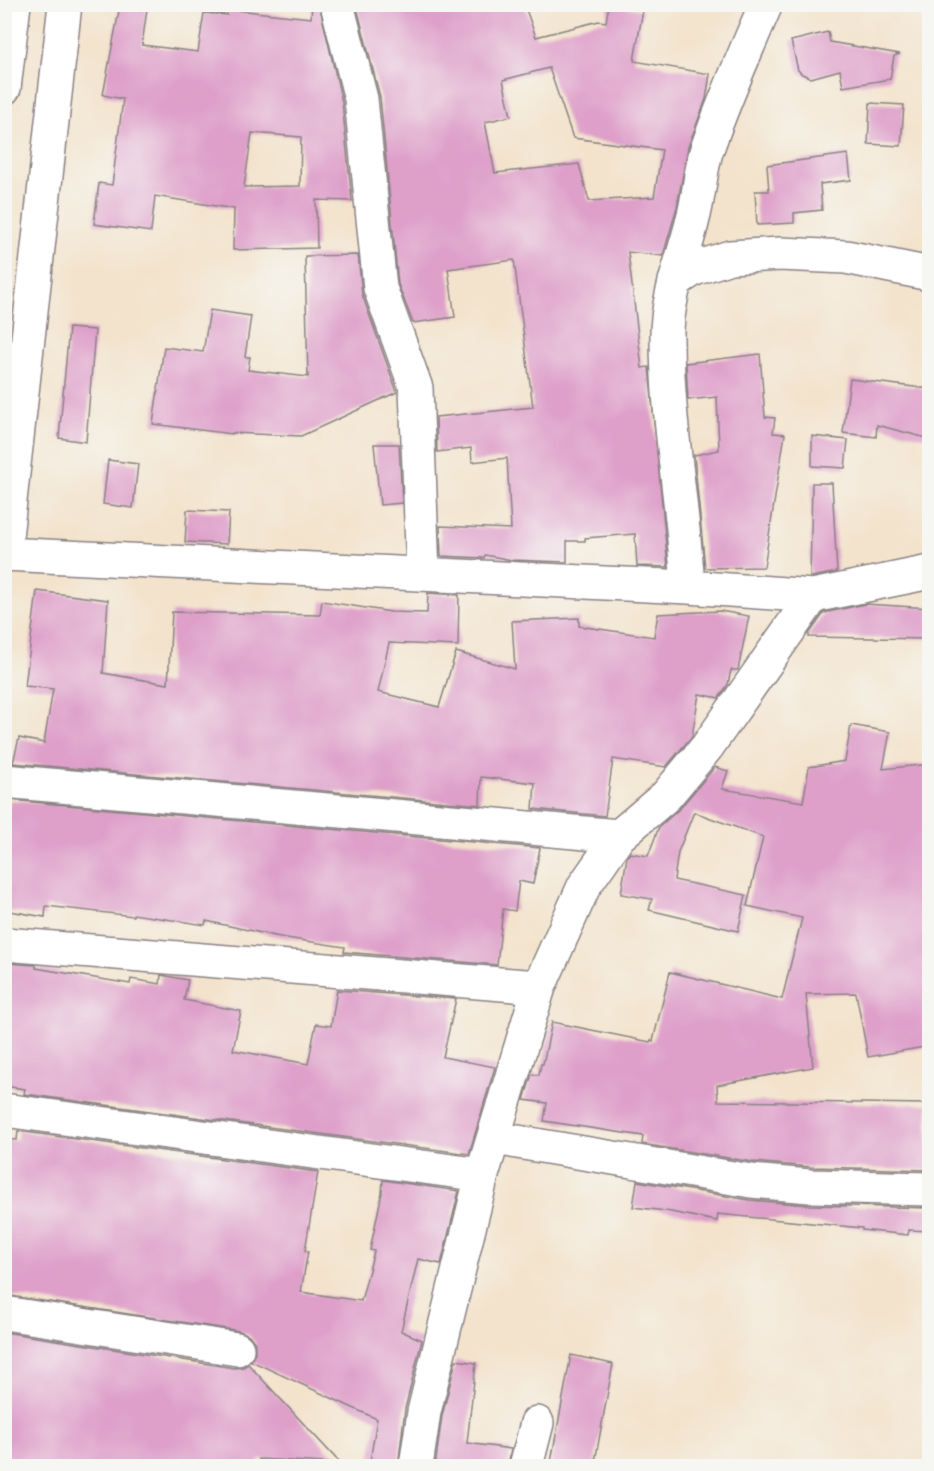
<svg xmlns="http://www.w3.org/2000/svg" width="934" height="1471" viewBox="0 0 934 1471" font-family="'Gochi Hand',sans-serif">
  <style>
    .building { fill: #de9fc9; fill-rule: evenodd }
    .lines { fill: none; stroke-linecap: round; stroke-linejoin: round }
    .minor-casing { stroke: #8a8284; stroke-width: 36 }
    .minor { stroke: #fff; stroke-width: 33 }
  </style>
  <rect width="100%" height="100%" fill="#f6f6f2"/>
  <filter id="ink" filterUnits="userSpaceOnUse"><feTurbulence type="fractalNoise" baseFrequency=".0167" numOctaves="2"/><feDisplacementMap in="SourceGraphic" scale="12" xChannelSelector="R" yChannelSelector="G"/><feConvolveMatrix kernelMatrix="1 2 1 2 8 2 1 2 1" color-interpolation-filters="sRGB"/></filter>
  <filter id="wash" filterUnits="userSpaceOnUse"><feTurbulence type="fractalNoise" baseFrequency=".008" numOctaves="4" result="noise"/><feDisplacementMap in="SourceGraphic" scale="24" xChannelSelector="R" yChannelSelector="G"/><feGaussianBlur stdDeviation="1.35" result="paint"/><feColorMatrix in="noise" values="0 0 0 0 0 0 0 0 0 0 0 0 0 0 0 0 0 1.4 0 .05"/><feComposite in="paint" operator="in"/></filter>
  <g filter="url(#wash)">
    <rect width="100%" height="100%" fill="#f3e3cc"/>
    <g id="blocks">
      <!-- building -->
      <path class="building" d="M 312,4 L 319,4 L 342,102 L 352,201 L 316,200 L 317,248 L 233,250 L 234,209 L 155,196 L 151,232 L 94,224 L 99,183 L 112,185 L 123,99 L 103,95 L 120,5 L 147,9 L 142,45 L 198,52 L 204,13 L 227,15 L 227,9 L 311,18 ZM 252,133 L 301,137 L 300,186 L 244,187 Z
        M 356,4 L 524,4 L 536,37 L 599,21 L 606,22 L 609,4 L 643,10 L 634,61 L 710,74 L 706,99 L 688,147 L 677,207 L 663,256 L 628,252 L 642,368 L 649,367 L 668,567 L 637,566 L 635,534 L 585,538 L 585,541 L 567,541 L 567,562 L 512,560 L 485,555 L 484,558 L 441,556 L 440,526 L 511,529 L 507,458 L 472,462 L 471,448 L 437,452 L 436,417 L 533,407 L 514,260 L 448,269 L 455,317 L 413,323 L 398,284 L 380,97 ZM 549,68 L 573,138 L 662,150 L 654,197 L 589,201 L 579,164 L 495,173 L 485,122 L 511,116 L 503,80 Z
        M 828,32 L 830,42 L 900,54 L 894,56 L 890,79 L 843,87 L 840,70 L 811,78 L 802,74 L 798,70 L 791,41 Z
        M 870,103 L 904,105 L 901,146 L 868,144 Z
        M 848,154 L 851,180 L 820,184 L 822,210 L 794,213 L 794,223 L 757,225 L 755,191 L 769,191 L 767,165 Z
        M 358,255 L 362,294 L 397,392 L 301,436 L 232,433 L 232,434 L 153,424 L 164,347 L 203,352 L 210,310 L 251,316 L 245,357 L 250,357 L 248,370 L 308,377 L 305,256 Z
        M 69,328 L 95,330 L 86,442 L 59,438 Z
        M 760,354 L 765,417 L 775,418 L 773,433 L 785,434 L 764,567 L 705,568 L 694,455 L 719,450 L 717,397 L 688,400 L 686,363 Z
        M 850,379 L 930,389 L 930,439 L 877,425 L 876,437 L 843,433 Z
        M 812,436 L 848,440 L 845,468 L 812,466 Z
        M 374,444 L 399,444 L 402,503 L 380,505 Z
        M 108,460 L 138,464 L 133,508 L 103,504 Z
        M 812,483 L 832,483 L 837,572 L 812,577 L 810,577 Z
        M 187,510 L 229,512 L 227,544 L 185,542 Z
        M 37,591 L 108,600 L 103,673 L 168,684 L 172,612 L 320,615 L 322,601 L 391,612 L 427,613 L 428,593 L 459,595 L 458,646 L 389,643 L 378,692 L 439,707 L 456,652 L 515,669 L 512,621 L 579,618 L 579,626 L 654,637 L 658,614 L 720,611 L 749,616 L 738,670 L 731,670 L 728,684 L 719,698 L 699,694 L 692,736 L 666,767 L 613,759 L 605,816 L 533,809 L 535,783 L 481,777 L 480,805 L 13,763 L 19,738 L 44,743 L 53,689 L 25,686 Z
        M 865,604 L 930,608 L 930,639 L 809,637 L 809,634 L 824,613 Z
        M 851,725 L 890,732 L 883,769 L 930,764 L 930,1046 L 868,1057 L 856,993 L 806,994 L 813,1067 L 717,1085 L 718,1101 L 928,1104 L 927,1154 L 930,1154 L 930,1170 L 811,1167 L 753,1162 L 642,1144 L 643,1136 L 544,1121 L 547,1103 L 524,1100 L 532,1074 L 539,1075 L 541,1064 L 543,1064 L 552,1022 L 650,1042 L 651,1040 L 653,1041 L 670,972 L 782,999 L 802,918 L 747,906 L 763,837 L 694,812 L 678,852 L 674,880 L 746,895 L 738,931 L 649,910 L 652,899 L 621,894 L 627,857 L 630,853 L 648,856 L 659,827 L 680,808 L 715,767 L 728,771 L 722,789 L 803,802 L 809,767 L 845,761 Z
        M 10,800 L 540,848 L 533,884 L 519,881 L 515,911 L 503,909 L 497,965 L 344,952 L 345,947 L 280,937 L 206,921 L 205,925 L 133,914 L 133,916 L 46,906 L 45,917 L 4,910 L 4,833 Z
        M 4,963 L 36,965 L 36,968 L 130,984 L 131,979 L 160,984 L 161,975 L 188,980 L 184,1000 L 241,1011 L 233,1050 L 308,1064 L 316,1024 L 331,1026 L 337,990 L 456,999 L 443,1057 L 495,1067 L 469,1154 L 24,1094 L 25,1089 L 4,1086 Z
        M 18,1131 L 318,1172 L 305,1251 L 308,1251 L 301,1292 L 361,1301 L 374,1251 L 370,1250 L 382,1193 L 383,1180 L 459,1191 L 441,1264 L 418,1259 L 401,1331 L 422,1340 L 405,1409 L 398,1467 L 369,1467 L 377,1419 L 251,1361 L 255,1352 L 255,1343 L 249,1335 L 240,1331 L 4,1295 L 4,1139 L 17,1140 Z
        M 637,1181 L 749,1200 L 809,1205 L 930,1208 L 930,1231 L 909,1230 L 908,1235 L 862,1230 L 862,1228 L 718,1214 L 717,1221 L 666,1211 L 633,1207 Z
        M 4,1332 L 234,1368 L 243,1367 L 248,1364 L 341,1464 L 259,1459 L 258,1467 L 4,1467 Z
        M 571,1355 L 613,1364 L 594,1467 L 550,1467 Z
        M 456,1360 L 476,1363 L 467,1443 L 511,1449 L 508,1467 L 435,1467 L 442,1416 Z"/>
    </g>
  </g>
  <g filter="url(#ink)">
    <use href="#blocks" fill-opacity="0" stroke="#8a8284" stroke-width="1.5"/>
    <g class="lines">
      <defs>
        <path id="minor" d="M 337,4 L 361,99 L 380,288 L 416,388 L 423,574
          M 4,88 L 14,4
          M 675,281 L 694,269 L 730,257 L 780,254 L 846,257 L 930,274
          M 4,554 L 688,587 L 813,596 L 930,572
          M 4,555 L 65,4
          M 688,587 C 683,504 667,421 667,338 C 666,298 684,257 693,219 C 699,197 700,173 706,152 C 723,102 745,53 766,4
          M 4,781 L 619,836
          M 4,944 L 539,987
          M 4,1110 L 482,1175
          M 494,1138 L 751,1181 L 810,1186 L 930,1189
          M 4,1313 L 237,1349
          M 416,1466 L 424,1412 L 482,1175 L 539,987 L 584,886 L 619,836 L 666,796 L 707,747 L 813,596
          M 526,1466 L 537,1423"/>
      </defs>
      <!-- minor casing -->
      <use href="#minor" class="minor-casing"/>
      <!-- minor -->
      <use href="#minor" class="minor"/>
    </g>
  </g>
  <!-- margin -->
  <rect width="934" height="1471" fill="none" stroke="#f6f6f2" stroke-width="24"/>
</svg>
